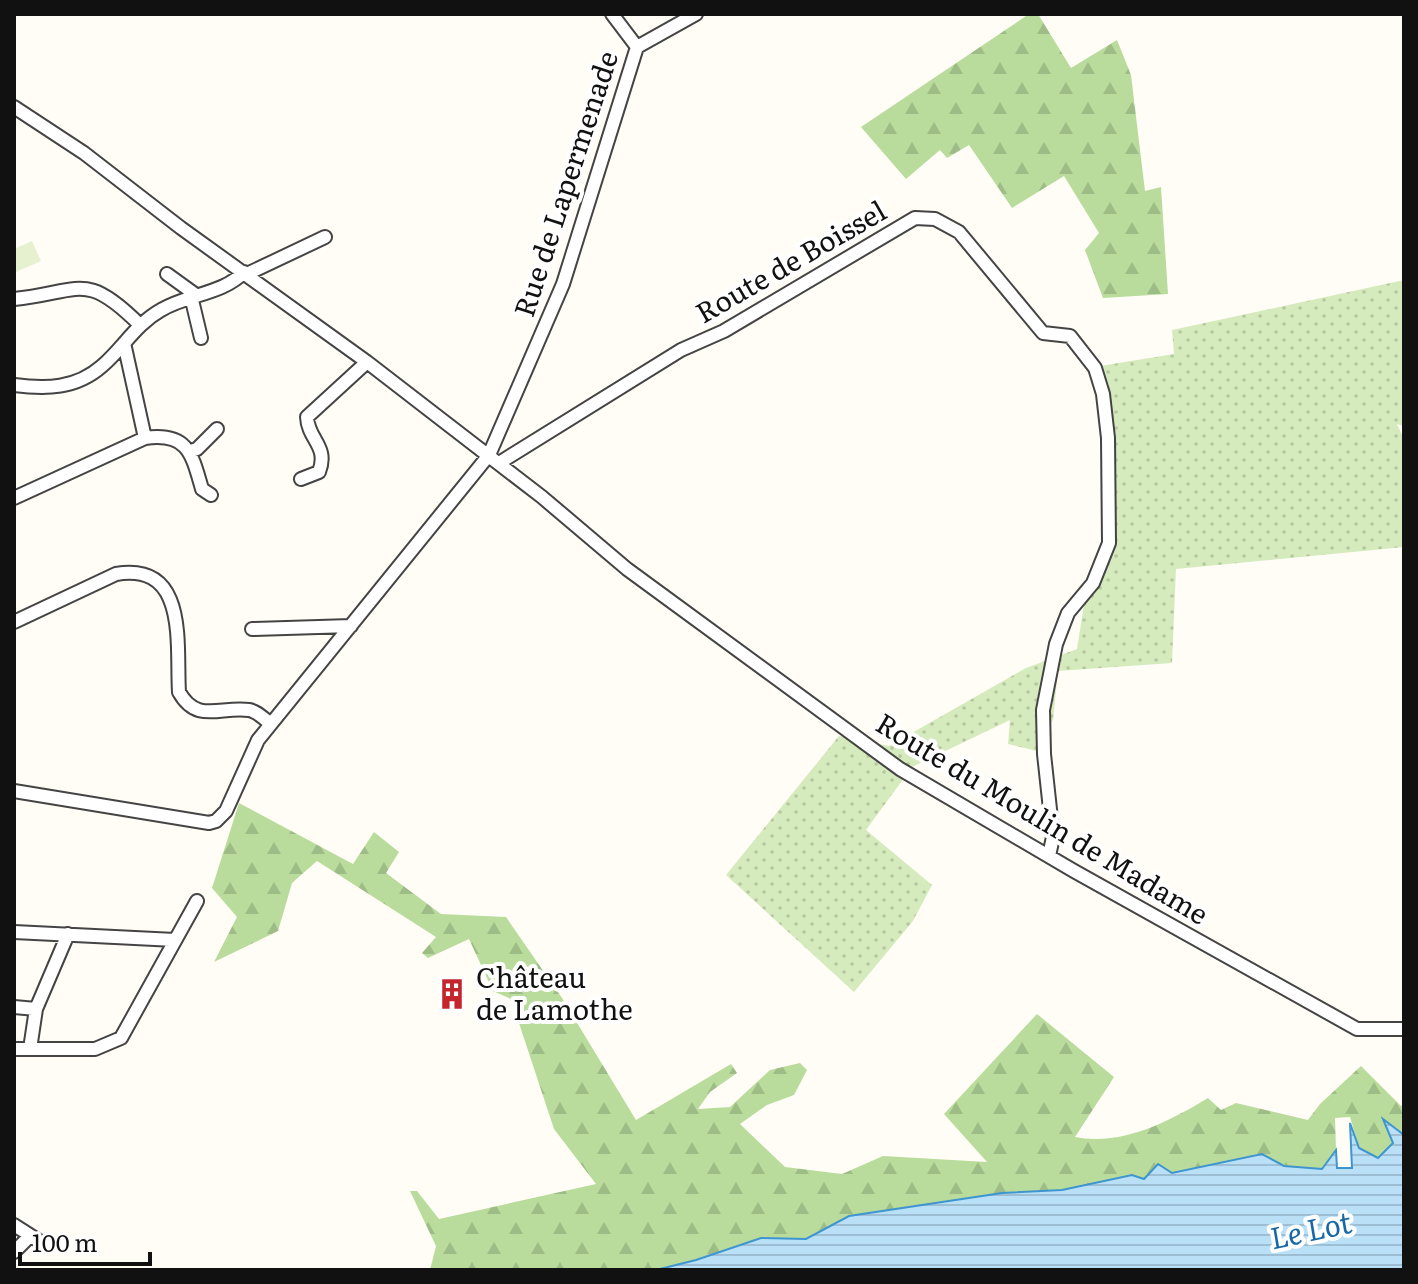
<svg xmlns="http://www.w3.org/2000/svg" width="1418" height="1284" viewBox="0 0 1418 1284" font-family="Literata,serif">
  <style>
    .green { fill: url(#green-dots) }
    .forest { fill: url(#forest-firs) }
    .pitch { fill: #e6f2cf }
    .water { fill: url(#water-rules); stroke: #3f96cf; stroke-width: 2 }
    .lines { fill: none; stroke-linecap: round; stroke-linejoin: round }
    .minor-casing { stroke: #444; stroke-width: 16 }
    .minor { stroke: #fff; stroke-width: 12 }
    .labels { text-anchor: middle; stroke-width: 8; stroke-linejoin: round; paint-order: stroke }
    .street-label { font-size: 28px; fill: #111; stroke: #fff }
    .poi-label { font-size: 28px; fill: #111; stroke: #fff; text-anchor: start }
    .water-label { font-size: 30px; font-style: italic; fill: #1768a6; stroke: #fff }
  </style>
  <defs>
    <pattern id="green-dots" width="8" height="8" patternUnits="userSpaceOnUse" patternTransform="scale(2)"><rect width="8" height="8" fill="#d5ebbd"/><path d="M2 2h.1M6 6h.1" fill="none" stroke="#b6c8a1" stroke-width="1.8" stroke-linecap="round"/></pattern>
    <pattern id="forest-firs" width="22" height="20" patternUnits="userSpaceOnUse" patternTransform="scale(2)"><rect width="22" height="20" fill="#b9dc9c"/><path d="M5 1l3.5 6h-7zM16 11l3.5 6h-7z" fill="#9ebc85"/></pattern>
    <pattern id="water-rules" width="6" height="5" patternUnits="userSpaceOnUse" patternTransform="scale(2)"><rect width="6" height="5" fill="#b9e0f7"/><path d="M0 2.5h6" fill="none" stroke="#9ebfd3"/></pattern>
  </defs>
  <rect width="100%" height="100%" fill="#fffdf5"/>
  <!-- green -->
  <path class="green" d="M 1404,280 L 1404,426 L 1397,424 L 1404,439 L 1404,547 L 1176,569 L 1172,663 L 1058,671 L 1053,720 L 1037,751 L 1008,744 L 1010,720 L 912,767 L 866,830 L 932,885 L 913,921 L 854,992 L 726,875 L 839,736 L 889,746 L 1026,668 L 1077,649 L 1086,592 L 1110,549 L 1094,367 L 1174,354 L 1172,330 Z"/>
  <!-- forest -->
  <path class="forest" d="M 1029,14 L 1038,14 L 1071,68 L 1117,40 L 1131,75 L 1145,191 L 1161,187 L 1168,294 L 1103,298 L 1085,250 L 1099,233 L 1064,176 L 1012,208 L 969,145 L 947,158 L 940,150 L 906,179 L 861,127 Z
    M 239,803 L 353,864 L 374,832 L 399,852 L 386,873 L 441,914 L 506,917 L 562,998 L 636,1120 L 731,1064 L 737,1073 L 710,1092 L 698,1109 L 730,1107 L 770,1070 L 800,1063 L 807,1070 L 794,1095 L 767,1105 L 740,1124 L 785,1167 L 842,1174 L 883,1156 L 987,1162 L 944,1114 L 1037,1014 L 1114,1077 L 1075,1137 C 1122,1146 1168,1122 1208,1098 L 1221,1110 L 1236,1103 L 1308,1120 L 1320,1104 L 1361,1066 L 1401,1106 L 1404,1105 L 1404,1135 L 1384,1120 L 1393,1143 L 1378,1158 L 1359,1148 L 1350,1117 L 1335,1118 L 1336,1150 L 1322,1169 L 1284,1166 L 1262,1154 L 1144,1179 L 1062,1190 L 1002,1193 L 849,1216 L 806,1239 L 761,1238 L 696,1260 L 656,1270 L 430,1270 L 436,1246 L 410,1191 L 417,1191 L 439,1219 L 596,1184 L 554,1129 L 511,999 L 493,991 L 469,939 L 428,958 L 422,953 L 436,937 L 317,861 L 292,883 L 278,931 L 214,962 L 237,917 L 212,888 Z"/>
  <!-- pitch -->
  <path class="pitch" d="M 32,241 L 41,261 L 14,273 L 14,249 Z"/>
  <!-- water -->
  <path class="water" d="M 1383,1119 L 1404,1135 L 1404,1270 L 656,1270 L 696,1260 L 761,1238 L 806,1239 L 849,1216 L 1002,1193 L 1062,1190 L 1132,1175 L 1144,1179 L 1158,1164 L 1172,1173 L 1262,1154 L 1284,1166 L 1322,1169 L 1336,1150 L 1337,1168 L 1352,1168 L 1350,1123 L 1359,1148 L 1378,1158 L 1393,1143 Z"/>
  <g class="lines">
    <defs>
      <path id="minor" d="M 612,14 L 637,47
        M 637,47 L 696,14
        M 14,107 L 84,153 L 181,228 L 367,362 L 542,497 L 627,569 L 900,769 L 1074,871 L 1357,1029 L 1404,1029
        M 167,274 L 196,295
        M 247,274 L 325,237
        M 191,296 L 201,338
        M 14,299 C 81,292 85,270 140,325
        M 124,343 L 145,438
        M 14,385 C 46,389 76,389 102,366 C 123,348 136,324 161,310 C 188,294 223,294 244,272
        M 191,451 L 197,449 L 217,429
        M 499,463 L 681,350 L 724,331 L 915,218 L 935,219 L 959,232 L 1043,333 L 1070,336 L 1095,368 L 1103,394 L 1108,438 L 1109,543 L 1093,583 L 1068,613 L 1056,644 L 1043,710 L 1044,754 L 1053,837 L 1049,856
        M 301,479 L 319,472 C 329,446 308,440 307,417 L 367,362
        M 14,498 L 145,438 C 188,432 192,454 202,489 L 211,495
        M 14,622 L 116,574 C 189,562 176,645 179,692 C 197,724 220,706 249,710 C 257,711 264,719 271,724
        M 252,629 L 351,626
        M 14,791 L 209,823 L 216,821 L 226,811 L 258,740 L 489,455 L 563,284 L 637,47
        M 14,932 L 175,940
        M 14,1007 L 36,1009 L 68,934
        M 14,1049 L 95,1049 L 121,1038 L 197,901
        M 30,1049 L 36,1009
        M 14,1225 L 47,1246
        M 14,1252 L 30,1236"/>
    </defs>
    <!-- minor casing -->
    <use href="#minor" class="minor-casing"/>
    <!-- minor -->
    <use href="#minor" class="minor"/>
  </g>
  <!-- icons -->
  <defs>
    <symbol id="building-bare" viewBox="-9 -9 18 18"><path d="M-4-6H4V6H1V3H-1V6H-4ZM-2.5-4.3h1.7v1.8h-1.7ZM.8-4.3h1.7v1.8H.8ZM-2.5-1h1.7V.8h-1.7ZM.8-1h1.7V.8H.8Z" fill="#c4262e" stroke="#fff" stroke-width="2.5" paint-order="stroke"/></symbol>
  </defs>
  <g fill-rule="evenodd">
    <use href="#building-bare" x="430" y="972" width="44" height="44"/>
  </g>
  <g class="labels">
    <!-- street labels -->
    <g class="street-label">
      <text transform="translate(566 184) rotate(-72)" y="10">Rue de Lapermenade</text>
      <text transform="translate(791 262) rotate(-30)" y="10">Route de Boissel</text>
      <text transform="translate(1042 819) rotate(31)" y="10">Route du Moulin de Madame</text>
    </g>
    <!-- poi labels -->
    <g class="poi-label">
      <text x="476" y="988">Château<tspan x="476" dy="32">de Lamothe</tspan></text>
    </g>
    <!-- water labels -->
    <g class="water-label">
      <text transform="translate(1311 1231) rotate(-12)" y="10">Le Lot</text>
    </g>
  </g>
  <!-- border -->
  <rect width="1418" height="1284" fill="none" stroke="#111111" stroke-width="32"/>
  <!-- scale -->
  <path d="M20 1252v12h130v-12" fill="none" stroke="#111111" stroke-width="4"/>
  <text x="32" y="1252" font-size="24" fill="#111111" stroke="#ffffff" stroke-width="6" paint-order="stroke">100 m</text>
</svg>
